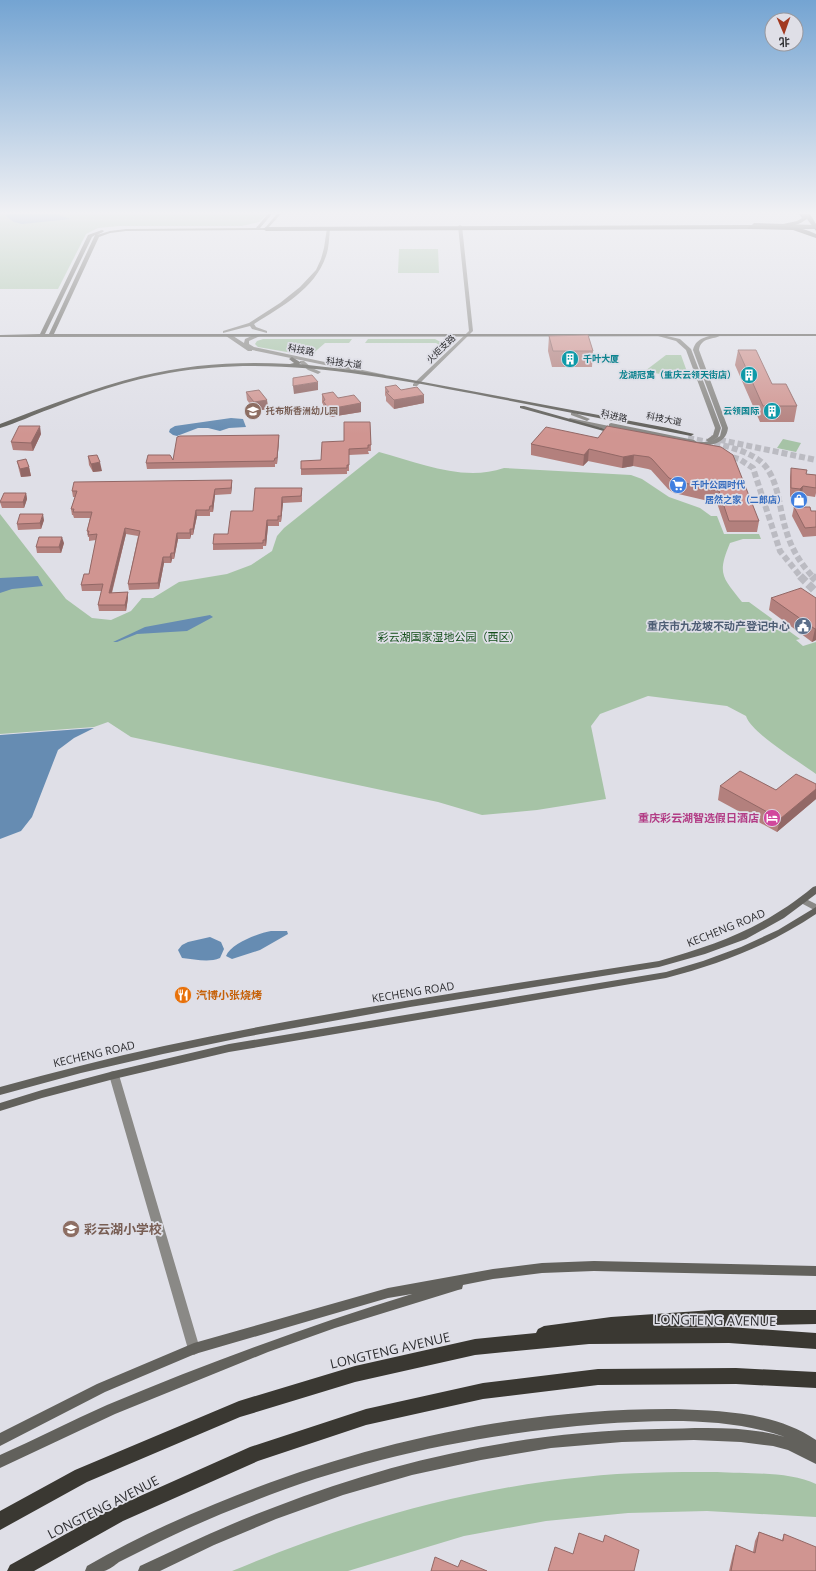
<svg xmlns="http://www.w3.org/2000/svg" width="816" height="1571" viewBox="0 0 816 1571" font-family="'Open Sans','Noto Sans SC',sans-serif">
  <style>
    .green { fill: #a6c3a6 }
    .water { fill: #668cb2 }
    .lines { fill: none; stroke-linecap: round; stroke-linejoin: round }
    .secondary-tunnel-far1 { stroke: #bbbbc2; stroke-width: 6; stroke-dasharray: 6 3; stroke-linecap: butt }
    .secondary-tunnel { stroke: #bbbbc2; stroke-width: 8; stroke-dasharray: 8 3.5; stroke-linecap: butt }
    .minor { fill: #8a8986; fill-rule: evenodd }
    .tertiary { fill: #8a8986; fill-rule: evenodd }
    .secondary { fill: #62615c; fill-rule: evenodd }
    .primary { fill: #46443f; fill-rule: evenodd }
    .trunk { fill: #3a3832; fill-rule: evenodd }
    .wall { fill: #b3807d }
    .shaded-wall { fill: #926866 }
    .building { fill: #d09591; stroke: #926866 }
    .labels { text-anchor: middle; stroke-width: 3.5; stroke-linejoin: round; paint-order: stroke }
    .far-street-label { font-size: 9px; fill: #2d2d30; stroke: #dfdfe7 }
    .far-culture-label { font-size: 9px; font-weight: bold; fill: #0d838f; stroke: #dfdfe7; text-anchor: end }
    .far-education-label { font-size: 9px; font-weight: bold; fill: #785e54; stroke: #dfdfe7; text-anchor: start }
    .far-shop-label { font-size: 9px; font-weight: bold; fill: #366cbe; stroke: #dfdfe7; text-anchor: start }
    .service-label { font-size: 11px; font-weight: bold; fill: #4e5e75; stroke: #dfdfe7; text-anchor: end }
    .park-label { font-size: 11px; fill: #124d19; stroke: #dfdfe7 }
    .hotel-label { font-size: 11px; font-weight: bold; fill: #b23c85; stroke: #dfdfe7; text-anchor: end }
    .street-label { font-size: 11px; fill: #2d2d30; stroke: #dfdfe7 }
    .food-label { font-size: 11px; font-weight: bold; fill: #c56008; stroke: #dfdfe7; text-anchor: start }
    .near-education-label { font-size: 13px; font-weight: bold; fill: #785e54; stroke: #dfdfe7; text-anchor: start }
    .near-street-label { font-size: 13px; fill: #2d2d30; stroke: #dfdfe7 }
  </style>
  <rect width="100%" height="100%" fill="#dfdfe7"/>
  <!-- green -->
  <path class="green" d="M 0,214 L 267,214 L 259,222 L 242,226 L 119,226 L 98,228 L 86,234 L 58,289 L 0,289 Z
    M 399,249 L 438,249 L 439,273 L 398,273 Z
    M 263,339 L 352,339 L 349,343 L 325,343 L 310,356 L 258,347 L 255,344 L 257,341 Z
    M 368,339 L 435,339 L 448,346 L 445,348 L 436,343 L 365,343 Z
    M 666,355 L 681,355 L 690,380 L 645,371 Z
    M 783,439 L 801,443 L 796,452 L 777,448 Z
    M 379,452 C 420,463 463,482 504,468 L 631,475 L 642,479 L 669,497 L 700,508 L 711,516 L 717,516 L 724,534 L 759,534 L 761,539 L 743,539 L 730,543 C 717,574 722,577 742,602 L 749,602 L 800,639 L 796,640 L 803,646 L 816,642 L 816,774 C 800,762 751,733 746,716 L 727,706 L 648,696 L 600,714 L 591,726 L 606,799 L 537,810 L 482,815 L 438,802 L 131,737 L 108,722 L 94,727 L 0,734 L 0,514 L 66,599 L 92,618 L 111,620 L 131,611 L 142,598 L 153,598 L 179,582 L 227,574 L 251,565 L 272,551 L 277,536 L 284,528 Z
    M 717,1472 C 746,1474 789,1471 816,1484 L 816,1517 L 707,1511 L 628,1513 L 546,1521 L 464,1536 L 348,1571 L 232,1571 C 344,1524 462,1489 584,1477 C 628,1472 672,1472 717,1472 Z"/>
  <!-- water -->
  <path class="water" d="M 8,214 L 59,214 L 61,216 L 71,219 L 22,224 L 14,222 L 6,216 Z
    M 231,418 L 243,419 L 246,427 L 229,428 L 220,431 L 208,428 L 198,428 L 177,436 L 173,435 L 169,432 L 170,429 L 175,426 Z
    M 38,576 L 43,586 L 12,589 L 0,593 L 0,578 Z
    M 210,615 L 213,617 L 187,631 L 137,634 L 117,642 L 113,642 L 145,627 Z
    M 94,728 L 74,738 L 58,750 L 32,817 L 21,831 L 0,839 L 0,735 Z
    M 271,931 L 287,931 L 288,934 L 260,950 L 232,959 L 226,956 C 231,943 259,933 271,931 Z
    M 210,937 L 221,942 L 224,949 L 220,958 C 208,963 195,959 182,958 L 178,950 L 182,945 L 188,942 Z"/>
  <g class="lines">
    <!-- secondary-tunnel-far1 -->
    <path class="secondary-tunnel-far1" d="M 688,438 C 711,443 736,446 756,458 C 779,472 778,506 786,530 C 791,548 800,563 813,577
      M 711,438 L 816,460
      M 724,455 L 739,459 L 753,468 L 780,551 L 801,577"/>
    <!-- secondary-tunnel -->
    <path class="secondary-tunnel" d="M 800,576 L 816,592
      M 812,576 L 816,580"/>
    <!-- minor -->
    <path class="minor" d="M 327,228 L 330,229 C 329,238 329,248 326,256 C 315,289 281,307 254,324 L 256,327 L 267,331 L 267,333 L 252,329 L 250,326 L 223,333 L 223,331 L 249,323 L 280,303 L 300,287 L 316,270 L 321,259 L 324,248 Z
      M 804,898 L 816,904 L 816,911 L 801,903 L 800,901 L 801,899 Z
      M 114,1071 L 118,1072 L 119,1075 L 200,1349 L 198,1353 L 194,1355 L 190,1353 L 188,1349 L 109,1075 L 110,1072 Z"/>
    <!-- tertiary -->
    <path class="tertiary" d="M 460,225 L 462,226 L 473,331 L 417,386 L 413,386 L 413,384 L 469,331 L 458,226 Z
      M 226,334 L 230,334 L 244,343 L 245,339 L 256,334 L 260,334 L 260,336 L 249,341 L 249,344 L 254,347 L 386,375 L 383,377 L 252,350 L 252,351 L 248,351 L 226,336 Z
      M 658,334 L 680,339 L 691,349 L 721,428 L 718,437 L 712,441 L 720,436 L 722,428 L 693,350 C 696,337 709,336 720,334 L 722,335 C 713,340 701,337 699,350 L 728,428 C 726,445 708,446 694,446 L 692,445 L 692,443 L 617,428 L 617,430 L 615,431 L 568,421 L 567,420 L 570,418 L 609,426 L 609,424 L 611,423 L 694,440 L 697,442 L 708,442 L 706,440 L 713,435 L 715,428 L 686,350 L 676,341 L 658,336 Z
      M 300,361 L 304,361 L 312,368 L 321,372 L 318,374 L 308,370 L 300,363 Z
      M 571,413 L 575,413 L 590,419 L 587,421 L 571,415 Z"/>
    <!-- secondary -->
    <path class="secondary" d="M 268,214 L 272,214 L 260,228 L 265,228 L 277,214 L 281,214 L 266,230 L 126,231 L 110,233 L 99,237 L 54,334 L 816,334 L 816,336 L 0,337 L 0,335 L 40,334 L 88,235 L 102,230 L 104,231 L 103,232 L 97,235 L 110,231 L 126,229 L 256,228 ZM 95,235 L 49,334 L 45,334 L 92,237 Z
      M 292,357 L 300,362 L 301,363 L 299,364 L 352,370 L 391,376 L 668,428 L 694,434 L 691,436 C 619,422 547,408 475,394 C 374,375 271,355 169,373 C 128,380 88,394 50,409 C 33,415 17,423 0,428 L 0,424 C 47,406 93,388 141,376 C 190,364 240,361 290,364 L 294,363 L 289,359 Z
      M 520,406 L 524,406 L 616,432 L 611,433 L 520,408 Z
      M 816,886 L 816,894 L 784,918 L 746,939 L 705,954 L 659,967 L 410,1007 L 245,1037 L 163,1054 L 81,1073 L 0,1095 L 0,1087 C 54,1072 109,1058 164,1046 C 328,1011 494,987 659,961 C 718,944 765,927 813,887 Z
      M 816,907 L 816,914 C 770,945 720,964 666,978 L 229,1052 L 114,1079 L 42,1098 L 0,1111 L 0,1103 L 42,1090 L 114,1071 L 229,1044 L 666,972 L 703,961 L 741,947 L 778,930 Z
      M 594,1261 L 816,1266 L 816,1276 L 594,1271 L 542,1273 L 493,1279 L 463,1285 L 462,1289 L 458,1290 L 335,1328 L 268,1352 L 115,1414 L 0,1468 L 0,1455 C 36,1439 71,1421 107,1405 C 207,1363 308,1326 412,1294 L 388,1298 L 195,1354 L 105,1392 L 0,1446 L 0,1433 L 97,1384 L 194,1343 L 388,1288 L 493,1269 L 542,1263 Z
      M 675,1409 C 723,1411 775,1412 816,1440 L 816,1464 L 788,1450 L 773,1446 L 741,1442 L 694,1440 L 622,1442 L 551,1448 L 481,1460 L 412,1475 L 343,1495 L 276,1519 L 214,1545 L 160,1571 L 138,1571 L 140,1566 C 185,1545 229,1524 275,1507 C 397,1459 527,1431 658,1429 C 700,1428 744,1425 785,1437 C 727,1417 661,1420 600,1424 C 480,1434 361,1458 249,1503 C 215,1516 181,1531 149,1547 C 139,1552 129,1557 119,1562 C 115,1565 109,1570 104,1571 C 98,1571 91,1571 85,1571 L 87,1566 C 128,1542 171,1522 215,1504 C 359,1444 518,1408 675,1409 Z"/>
    <!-- primary -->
    <path class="primary" d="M 754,223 L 816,225 L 816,229 L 780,229 L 778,227 L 762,227 L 760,229 L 266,231 L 263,229 L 266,227 L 752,225 Z"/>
    <!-- trunk -->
    <path class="trunk" d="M 799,214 L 810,214 L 816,224 L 816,231 L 807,219 C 800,224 791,228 783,224 L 797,221 L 802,218 Z
      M 750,226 C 772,226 795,224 816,234 L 816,238 L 793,230 L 748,229 L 747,228 Z
      M 713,1310 L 816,1310 L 816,1324 L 658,1328 L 729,1327 L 816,1333 L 816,1349 L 729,1343 L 589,1344 L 475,1355 L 355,1382 L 240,1417 L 87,1482 L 0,1530 L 0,1511 L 75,1470 L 239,1401 L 355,1366 L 475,1339 L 536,1333 L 538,1329 L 544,1326 L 611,1317 Z
      M 736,1368 L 816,1372 L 816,1388 L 736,1384 L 598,1385 L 483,1399 L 366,1425 L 258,1461 L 123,1521 L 34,1571 L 7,1571 L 10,1565 L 111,1509 L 250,1447 L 366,1409 L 483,1383 L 598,1369 Z"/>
  </g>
  <!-- wall -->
  <path class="wall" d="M 549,336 L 593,351 L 592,367 L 552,367 L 548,351 Z
    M 738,350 L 772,384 L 797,406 L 794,422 L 760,422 L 735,365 Z
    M 385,387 L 401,390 L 424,403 L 394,409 L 386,401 L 386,397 L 385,395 Z
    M 246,392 L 267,400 L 268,409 L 255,411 L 247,400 Z
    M 322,394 L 361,403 L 361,412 L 330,417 L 323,409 L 323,404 L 322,403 Z
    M 370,422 L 371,451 L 368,451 L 369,454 L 349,455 L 349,471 L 347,471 L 347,474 L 301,475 L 301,469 L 321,460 L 344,441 Z
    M 41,434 L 33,451 L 13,450 L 11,442 Z
    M 279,435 L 279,440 L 277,464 L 275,464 L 275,467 L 147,469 L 146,463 L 173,460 Z
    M 598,438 L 721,447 L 759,521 L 757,532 L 727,532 L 717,503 L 674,493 L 668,489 L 651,470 L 648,469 L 633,466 L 622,468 L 588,461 L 583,466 L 531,455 L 531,444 Z
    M 88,456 L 102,471 L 93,472 L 89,465 Z
    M 17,461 L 29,467 L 31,476 L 21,477 L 19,470 Z
    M 791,468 L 806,474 L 816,475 L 816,493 L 815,497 L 802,495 L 798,498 L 790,497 L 790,477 Z
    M 232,480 L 232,486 L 231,494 L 215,495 L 213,512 L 210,512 L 210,516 L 197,516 L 193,535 L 191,535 L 190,539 L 178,539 L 174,559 L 172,559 L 171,563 L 164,563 L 159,589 L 129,590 L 128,584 L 138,536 L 126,534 L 112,593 L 128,592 L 128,598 L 126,611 L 99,611 L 98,605 L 102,591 L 82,591 L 81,585 L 89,574 L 96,540 L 89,541 L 89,537 L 88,537 L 87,531 L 90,518 L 74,518 L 73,515 L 72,515 L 71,509 L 75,497 L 73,497 L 72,491 Z
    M 302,488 L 302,502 L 283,503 L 281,522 L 279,522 L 279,526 L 268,526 L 266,546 L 263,546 L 263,549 L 213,550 L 213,544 L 228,534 L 253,511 Z
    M 26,493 L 27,499 L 24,508 L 2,508 L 0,502 Z
    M 794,507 L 811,511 L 816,511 L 816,536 L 803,537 L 792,516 Z
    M 44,520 L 41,529 L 18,530 L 17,524 Z
    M 64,543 L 61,553 L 37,553 L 36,547 Z
    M 771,598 L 816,598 L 816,640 L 812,642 L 769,610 Z
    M 816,784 L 816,799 L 777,832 L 718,800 L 720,786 L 776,790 Z
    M 759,1532 L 782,1540 L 784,1534 L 816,1571 L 729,1571 L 733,1554 L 736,1545 L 753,1552 L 755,1541 Z"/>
  <!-- shaded-wall -->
  <path class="shaded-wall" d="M 318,382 L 318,390 L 294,394 L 293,386 Z
    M 424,395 L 424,403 L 394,409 L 394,400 Z
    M 267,400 L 268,409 L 255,411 L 254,402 Z
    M 361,403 L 361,412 L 330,417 L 329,409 Z
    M 40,426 L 41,434 L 33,451 L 31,443 Z
    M 279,435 L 279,440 L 277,464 L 277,458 Z
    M 589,449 L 588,461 L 583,466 L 584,455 Z
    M 634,455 L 633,466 L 622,468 L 623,457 Z
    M 100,462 L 102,471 L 93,472 L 91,464 Z
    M 29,467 L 31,476 L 21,477 L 20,469 Z
    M 232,480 L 232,486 L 231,494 L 231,488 Z
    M 803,486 L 802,495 L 798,498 L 800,489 Z
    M 215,489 L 215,495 L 213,512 L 212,506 Z
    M 26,493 L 27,499 L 24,508 L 23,502 Z
    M 282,497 L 283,503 L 281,522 L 281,516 Z
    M 196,510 L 197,516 L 193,535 L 193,529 Z
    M 43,514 L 44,520 L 41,529 L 40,523 Z
    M 267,520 L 268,526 L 266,546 L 265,540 Z
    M 125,528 L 126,534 L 110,599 L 109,593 Z
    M 190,529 L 191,535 L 190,539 Z
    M 177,533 L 178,539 L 174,559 L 174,553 Z
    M 62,537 L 64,543 L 61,553 L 59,547 Z
    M 171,553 L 172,559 L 171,563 L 170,557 Z
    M 163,557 L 164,563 L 159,589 L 158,583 Z
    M 128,592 L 128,598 L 126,611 L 125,605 Z
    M 815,629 L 816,629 L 816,640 L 812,642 Z
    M 816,789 L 816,799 L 777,832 L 780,819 Z"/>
  <!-- building -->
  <path class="building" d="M 588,335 L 593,351 L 553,351 L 549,336 Z
    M 738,350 L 756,350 L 772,384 L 786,384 L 797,406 L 763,406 Z
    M 312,375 L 318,382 L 293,386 L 293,378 Z
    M 396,385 L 401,390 L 417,387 L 424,395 L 394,400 L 386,392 L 389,392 L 385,387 Z
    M 259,390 L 267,400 L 254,402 L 246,392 Z
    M 333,392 L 338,398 L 354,395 L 361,403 L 329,409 L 323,401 L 325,400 L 322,394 Z
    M 344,422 L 370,422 L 371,445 L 368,445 L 368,448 L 349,449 L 349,465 L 347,465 L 347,468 L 301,469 L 301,461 L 321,460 L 322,442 L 344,441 Z
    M 19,426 L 40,426 L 31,443 L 11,442 Z
    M 607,426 L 721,447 L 733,455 L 759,521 L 729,521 L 719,491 L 676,481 L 669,478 L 652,459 L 649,457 L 634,455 L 623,457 L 589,449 L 584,455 L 531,444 L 546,427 L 598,438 Z
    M 279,435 L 277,458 L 275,458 L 274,461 L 146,463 L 148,455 L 170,455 L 173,460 L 177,437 L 180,436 Z
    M 97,455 L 100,462 L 91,464 L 88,456 Z
    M 26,459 L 29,467 L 20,469 L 17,461 Z
    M 791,468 L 807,470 L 806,474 L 816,475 L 816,488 L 803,486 L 800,489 L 791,488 Z
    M 232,480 L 231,488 L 215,489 L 212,506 L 210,506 L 209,510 L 196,510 L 193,529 L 190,529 L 190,533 L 177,533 L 174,553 L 171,553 L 170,557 L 163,557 L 158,583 L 128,584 L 140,531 L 125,528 L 109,593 L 128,592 L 125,605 L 98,605 L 103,584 L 81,585 L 84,574 L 89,574 L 97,534 L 88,535 L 89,531 L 87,531 L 92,512 L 73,512 L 74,509 L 71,509 L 77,491 L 72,491 L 74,482 Z
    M 255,488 L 302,488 L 301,496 L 282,497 L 281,516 L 278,516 L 278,520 L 267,520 L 265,540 L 263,540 L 263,543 L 213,544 L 214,534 L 228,534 L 231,511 L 253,511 Z
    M 4,493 L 26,493 L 23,502 L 0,502 Z
    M 794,507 L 810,507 L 811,511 L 816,511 L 816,527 L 805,528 Z
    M 20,514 L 43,514 L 40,523 L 17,524 Z
    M 39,537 L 62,537 L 59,547 L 36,547 Z
    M 801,588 L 816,598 L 816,629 L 815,629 L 771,598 Z
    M 740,771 L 776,790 L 796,774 L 816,784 L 816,789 L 780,819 L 720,786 Z
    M 759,1532 L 783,1541 L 784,1534 L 816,1547 L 816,1571 L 731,1571 L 736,1545 L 755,1553 Z
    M 579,1533 L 603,1542 L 605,1535 L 639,1550 L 634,1571 L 548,1571 L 555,1547 L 573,1554 Z
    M 435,1557 L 458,1567 L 461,1560 L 487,1571 L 431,1571 Z"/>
  <!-- sky -->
  <linearGradient id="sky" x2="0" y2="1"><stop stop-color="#74a4d2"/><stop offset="0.49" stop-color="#f1f1f4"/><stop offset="1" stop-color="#f1f1f4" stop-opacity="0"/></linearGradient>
  <rect width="816" height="434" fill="url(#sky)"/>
  <!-- icons -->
  <defs>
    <symbol id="building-disc" viewBox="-11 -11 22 22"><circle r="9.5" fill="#0f9aa8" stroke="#dfdfe7"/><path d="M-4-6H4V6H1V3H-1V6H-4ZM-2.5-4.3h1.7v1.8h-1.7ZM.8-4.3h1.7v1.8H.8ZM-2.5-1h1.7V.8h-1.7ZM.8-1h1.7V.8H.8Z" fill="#fff"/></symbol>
    <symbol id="school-disc" viewBox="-11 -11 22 22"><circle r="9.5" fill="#8d6e63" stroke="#dfdfe7"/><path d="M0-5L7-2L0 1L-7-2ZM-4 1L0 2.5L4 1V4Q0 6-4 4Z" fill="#fff"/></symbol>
    <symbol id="supermarket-disc" viewBox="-11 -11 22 22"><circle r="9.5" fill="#3f7fe0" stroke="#dfdfe7"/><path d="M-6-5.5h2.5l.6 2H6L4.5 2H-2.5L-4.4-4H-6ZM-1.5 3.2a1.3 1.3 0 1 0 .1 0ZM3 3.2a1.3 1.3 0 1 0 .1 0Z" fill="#fff"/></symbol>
    <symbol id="shop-disc" viewBox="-11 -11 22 22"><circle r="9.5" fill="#3f7fe0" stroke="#dfdfe7"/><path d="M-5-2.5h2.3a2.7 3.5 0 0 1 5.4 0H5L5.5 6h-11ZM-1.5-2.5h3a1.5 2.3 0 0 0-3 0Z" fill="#fff"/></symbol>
    <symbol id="civic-disc" viewBox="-11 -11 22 22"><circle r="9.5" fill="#5c6f8a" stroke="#dfdfe7"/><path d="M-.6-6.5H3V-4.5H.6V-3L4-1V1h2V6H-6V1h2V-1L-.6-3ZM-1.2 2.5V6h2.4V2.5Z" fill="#fff"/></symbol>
    <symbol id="hotel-disc" viewBox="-11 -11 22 22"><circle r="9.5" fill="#d1479c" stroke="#dfdfe7"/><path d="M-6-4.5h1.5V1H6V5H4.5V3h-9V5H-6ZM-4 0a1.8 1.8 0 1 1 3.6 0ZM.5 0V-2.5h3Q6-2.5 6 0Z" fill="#fff"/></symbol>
    <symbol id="restaurant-disc" viewBox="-11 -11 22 22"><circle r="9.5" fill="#e8710a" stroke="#dfdfe7"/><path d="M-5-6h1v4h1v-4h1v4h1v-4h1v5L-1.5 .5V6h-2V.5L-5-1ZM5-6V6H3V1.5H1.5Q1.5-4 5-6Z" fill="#fff"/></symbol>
  </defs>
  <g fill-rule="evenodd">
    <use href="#building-disc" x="560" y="349" width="20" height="20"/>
    <use href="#building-disc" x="739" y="365" width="20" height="20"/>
    <use href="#school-disc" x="243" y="401" width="20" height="20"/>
    <use href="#building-disc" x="762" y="401" width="20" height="20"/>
    <use href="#supermarket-disc" x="668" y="475" width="20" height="20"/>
    <use href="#shop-disc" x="789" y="490" width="20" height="20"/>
    <use href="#civic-disc" x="793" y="616" width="20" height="20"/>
    <use href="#hotel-disc" x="762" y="808" width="20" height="20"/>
    <use href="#restaurant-disc" x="173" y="985" width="20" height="20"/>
    <use href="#school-disc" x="61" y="1219" width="20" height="20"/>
  </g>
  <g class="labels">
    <!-- far-street labels -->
    <g class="far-street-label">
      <text transform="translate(441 349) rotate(-44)" y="3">火炬支路</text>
      <text transform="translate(301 350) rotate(12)" y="3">科技路</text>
      <text transform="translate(344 363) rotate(7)" y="3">科技大道</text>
      <text transform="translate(614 416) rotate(13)" y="3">科进路</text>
      <text transform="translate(664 419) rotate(11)" y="3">科技大道</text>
    </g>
    <!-- far-culture labels -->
    <g class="far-culture-label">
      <text x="583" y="362" text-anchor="start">千叶大厦</text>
      <text x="736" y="378">龙湖冠寓（重庆云领天街店）</text>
      <text x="759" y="414">云领国际</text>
    </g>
    <!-- far-education labels -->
    <g class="far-education-label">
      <text x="266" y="414">托布斯香洲幼儿园</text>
    </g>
    <!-- far-shop labels -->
    <g class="far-shop-label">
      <text x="691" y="488">千叶公园时代</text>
      <text x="786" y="503" text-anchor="end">居然之家（二郎店）</text>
    </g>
    <!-- service labels -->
    <g class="service-label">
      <text x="790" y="630">重庆市九龙坡不动产登记中心</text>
    </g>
    <!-- park labels -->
    <g class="park-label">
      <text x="449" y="641">彩云湖国家湿地公园（西区）</text>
    </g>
    <!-- hotel labels -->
    <g class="hotel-label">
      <text x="759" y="822">重庆彩云湖智选假日酒店</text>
    </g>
    <!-- street labels -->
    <g class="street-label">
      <text transform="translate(726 928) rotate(-22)" y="4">KECHENG ROAD</text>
      <text transform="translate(413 992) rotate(-9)" y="4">KECHENG ROAD</text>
      <text transform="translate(94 1054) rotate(-13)" y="4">KECHENG ROAD</text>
    </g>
    <!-- food labels -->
    <g class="food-label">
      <text x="196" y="999">汽博小张烧烤</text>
    </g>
    <!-- near-education labels -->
    <g class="near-education-label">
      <text x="84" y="1234">彩云湖小学校</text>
    </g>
    <!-- near-street labels -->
    <g class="near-street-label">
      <text transform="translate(715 1320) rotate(1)" y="5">LONGTENG AVENUE</text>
      <text transform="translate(390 1350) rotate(-13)" y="5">LONGTENG AVENUE</text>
      <text transform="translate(103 1507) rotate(-27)" y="5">LONGTENG AVENUE</text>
    </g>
  </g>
  <!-- north arrow -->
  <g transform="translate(784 32) rotate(178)"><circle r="19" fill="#dfdfe7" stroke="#98989e"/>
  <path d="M0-3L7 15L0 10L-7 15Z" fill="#a23920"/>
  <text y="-6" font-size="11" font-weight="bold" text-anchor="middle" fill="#2d2d30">北</text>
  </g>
</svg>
